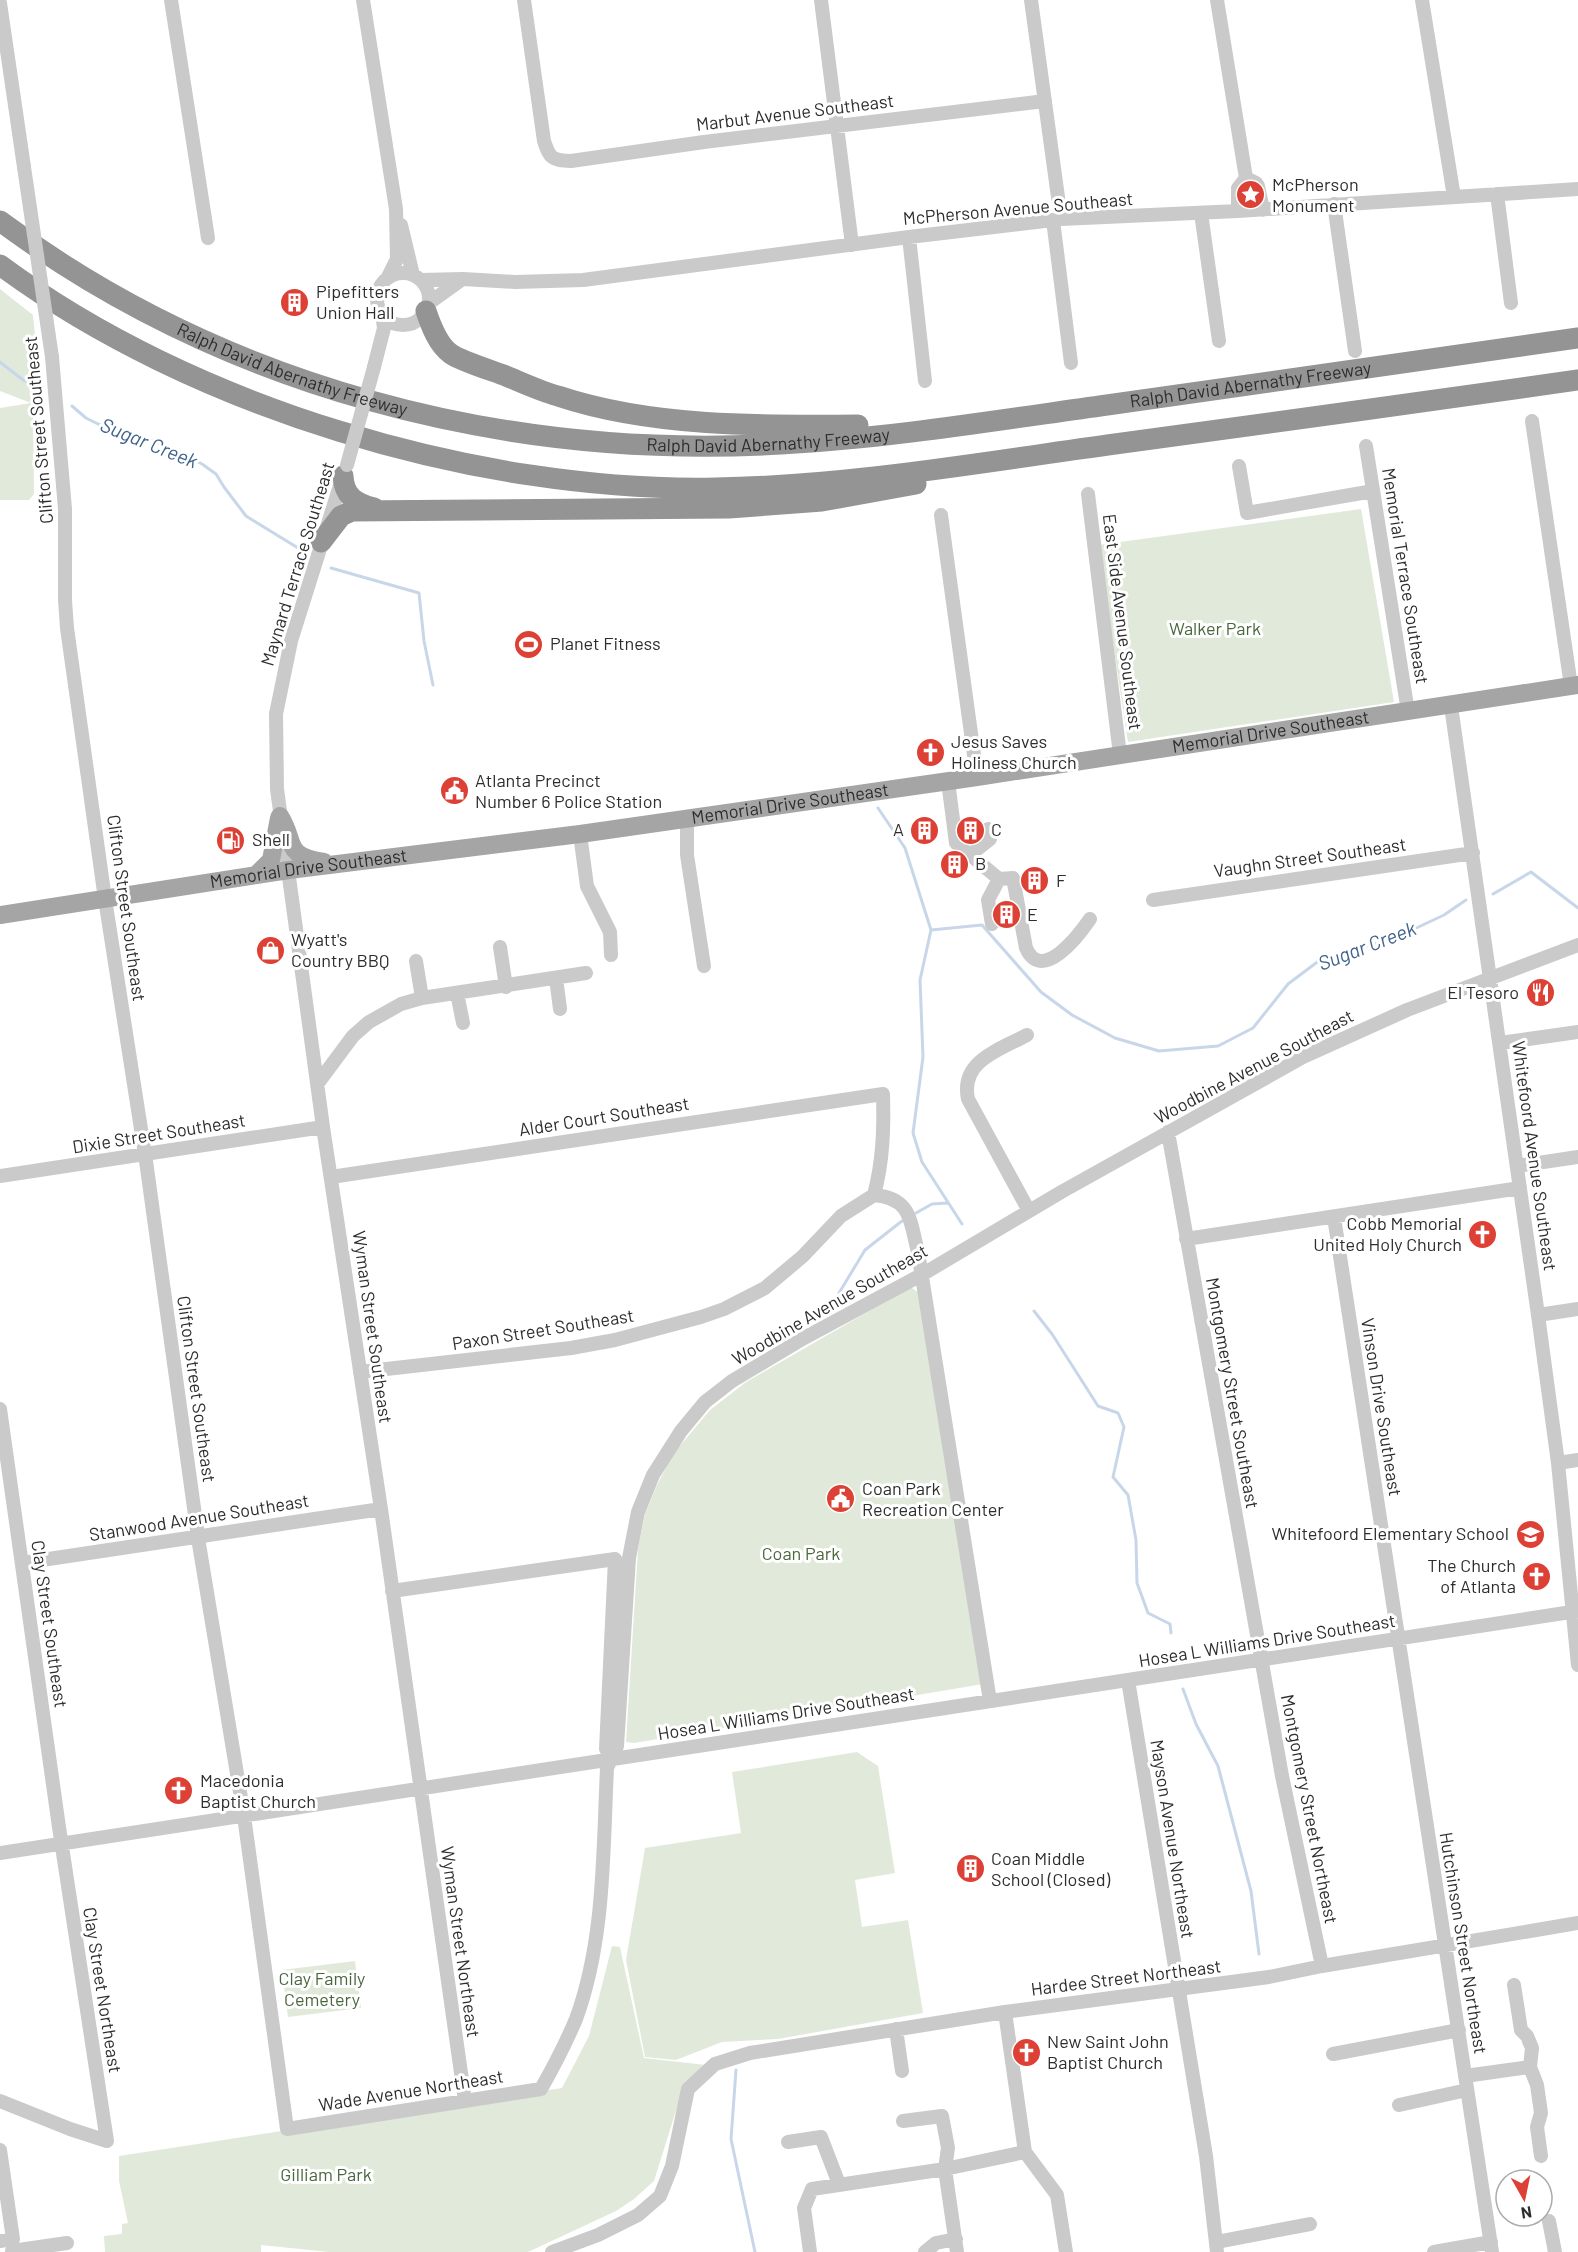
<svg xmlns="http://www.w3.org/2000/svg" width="1578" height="2252" viewBox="0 0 1578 2252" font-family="Barlow,sans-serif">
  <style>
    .green { fill: #e1eada }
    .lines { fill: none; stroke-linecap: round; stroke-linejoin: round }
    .stream { stroke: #c7d7e9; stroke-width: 3 }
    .minor { stroke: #cacaca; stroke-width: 14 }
    .major { stroke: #a5a5a5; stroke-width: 18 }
    .highway { stroke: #949494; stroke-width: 21 }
    .minor-bridge { stroke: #cacaca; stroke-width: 14 }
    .labels { text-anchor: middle; stroke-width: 6; stroke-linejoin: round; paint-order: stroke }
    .street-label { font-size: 18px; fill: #2d2d2d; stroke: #fff }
    .poi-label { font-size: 18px; fill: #2d2d2d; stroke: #fff; text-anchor: start }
    .park-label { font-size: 18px; fill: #4a663c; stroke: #fff }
    .water-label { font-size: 20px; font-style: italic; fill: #3f638b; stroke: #fff }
  </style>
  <rect width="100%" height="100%" fill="#fff"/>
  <!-- green -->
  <path class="green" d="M 0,289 L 33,315 L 42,407 L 33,404 L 34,494 L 29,500 L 0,500 L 0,408 L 31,403 L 0,391 Z
    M 1361,509 L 1394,702 L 1128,742 L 1098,545 Z
    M 911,1287 L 919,1293 L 983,1684 L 634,1743 L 626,1742 L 638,1549 L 645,1514 L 657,1485 L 673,1454 L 710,1410 L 746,1382 Z
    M 857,1752 L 878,1766 L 895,1873 L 855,1880 L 862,1927 L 908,1920 L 923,2013 L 778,2039 L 722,2042 L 676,2060 L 645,2057 L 626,1960 L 645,1848 L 741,1833 L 732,1772 Z
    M 612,1946 L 620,1947 L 644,2058 L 706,2065 L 685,2082 L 654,2181 L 634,2199 L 616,2211 L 528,2252 L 329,2252 L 261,2245 L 261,2252 L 105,2252 L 104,2236 L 122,2234 L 122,2224 L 128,2223 L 119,2181 L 119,2156 L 562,2088 L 589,2036 Z
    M 355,1961 L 361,2008 L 288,2017 L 282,1970 Z"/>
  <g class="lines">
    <!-- stream -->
    <path class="stream" d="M 0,362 L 23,380 L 43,387
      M 72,406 L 86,418 L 98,424 L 131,437 L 143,437 L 174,449 L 202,464 L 216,474 L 224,487 L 246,516 L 303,551
      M 331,568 L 419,593 L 424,641 L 433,685
      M 878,808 L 905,848 L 931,930 L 920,980 L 923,1057 L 913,1133 L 922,1162 L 962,1224
      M 1493,894 L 1531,872 L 1578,908
      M 931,930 L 982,925 L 1041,992 L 1072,1015 L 1115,1038 L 1159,1051 L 1218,1046 L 1253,1028 L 1288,984 L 1320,960 L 1395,938 L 1444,915 L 1466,900
      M 916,1213 L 932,1204 L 948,1203
      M 839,1293 L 865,1250 L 902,1221
      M 1034,1311 L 1052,1334 L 1098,1406 L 1118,1413 L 1124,1427 L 1113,1477 L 1128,1495 L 1136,1540 L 1137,1583 L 1148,1613 L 1170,1624 L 1171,1633
      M 1183,1689 L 1196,1724 L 1218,1766 L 1251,1891 L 1259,1954
      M 736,2070 L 731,2139 L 755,2252"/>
    <!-- minor -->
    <path class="minor" d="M 171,0 L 208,238
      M 363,0 L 396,209 L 397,259 L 388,277
      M 524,0 L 544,141 C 550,159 552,160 571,161 L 704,142 L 1045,101
      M 821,0 L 852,245
      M 1031,0 L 1061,219
      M 1217,0 L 1246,178
      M 1422,0 L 1454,197
      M 0,3 L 24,167
      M 1246,178 L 1256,183 L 1258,186 L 1263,210
      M 1497,194 L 1511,303
      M 1334,204 L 1355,351
      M 1238,211 L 1238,188 L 1246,178
      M 1201,213 L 1219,341
      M 1053,220 L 1071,363
      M 401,225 L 413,275
      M 909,237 L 925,381
      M377 299a26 26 0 1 1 52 0a26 26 0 1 1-52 0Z
      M 421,280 L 463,279 L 515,282 L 583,280 L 909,237 L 1061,219 L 1238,211 L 1578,189
      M 429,303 L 461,280
      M 52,357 L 65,509 L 65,600 L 67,628 L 105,899 L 146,1161 L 199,1544 L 244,1816 L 287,2129 L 541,2089 C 554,2066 566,2043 576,2019 C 605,1940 603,1850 607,1768 L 617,1746 L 629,1558 L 638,1512 L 653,1475 L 681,1431 L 705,1402 L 732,1381 L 804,1338 L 923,1274 L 1063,1191 L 1305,1056 L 1407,1010 L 1578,945
      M 374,367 L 384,328 L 382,314
      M 1532,421 L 1571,686
      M 1366,446 L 1408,712
      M 1239,466 L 1247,513 L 1373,491
      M 342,479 L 291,641 L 276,714 L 277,789 L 323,1127 L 381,1509 L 465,2101
      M 1088,494 L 1120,755
      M 941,515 L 977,777
      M 1451,706 L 1538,1315 L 1558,1463 L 1578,1665
      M 948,781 L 956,843 L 999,879 L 1013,878 L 1026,948 C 1042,984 1079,935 1090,919
      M 687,818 L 687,855 L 704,966
      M 580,834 L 587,886 L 610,932 L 611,955
      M 970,855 L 990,839 L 988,829
      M 1153,900 L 1473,853
      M 992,924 L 988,900 L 999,879
      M 500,947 L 506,987
      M 416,961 L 422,998
      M 556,978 L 560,1009
      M 457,993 L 463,1023
      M 1027,1035 C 999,1050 960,1061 968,1099 L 1029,1211
      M 1500,1043 L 1578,1032
      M 318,1083 L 353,1036 L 369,1022 L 401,1004 L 422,998 L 586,973
      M 1168,1132 L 1282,1776 L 1322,1966
      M 1517,1166 L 1578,1157
      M 0,1176 L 323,1127
      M 331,1177 L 883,1094 C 884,1129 883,1161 874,1195 L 841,1216 L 803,1256 L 765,1288 L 724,1309 L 701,1317 L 615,1340 L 571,1348 L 360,1372
      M 874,1195 C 912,1198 910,1222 918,1252 L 990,1701
      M 1334,1217 L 1492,2252
      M 1186,1239 L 1520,1188
      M 1538,1315 L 1578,1309
      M 0,1409 L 59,1827 L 107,2141 L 70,2129 L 0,2101
      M 1558,1463 L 1578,1460
      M 22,1563 L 381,1509
      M 392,1591 L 615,1559 L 606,1749 L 612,1759
      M 1128,1680 L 1206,2156 L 1217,2252
      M 0,1853 L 1578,1611
      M 1514,1985 L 1521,2030 L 1527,2036 L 1532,2048 L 1530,2067 L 1537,2085 L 1541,2113 L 1537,2127 L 1541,2156
      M 1005,2012 L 1025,2152 L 1057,2195 L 1066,2252
      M 896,2029 L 902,2071
      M 1333,2054 L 1459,2030
      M 1465,2076 L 1530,2067
      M 1399,2105 L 1467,2090
      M 903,2121 L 942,2116 L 948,2148 L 945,2169 L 957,2252
      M 788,2142 L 821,2137 L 839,2184
      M 0,2150 L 13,2239 L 0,2241
      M 1549,2221 L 1555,2252
      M 1216,2242 L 1310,2224
      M 12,2251 L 67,2243
      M 552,2252 L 598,2235 L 638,2215 L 660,2196 L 672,2166 L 688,2089 L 715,2064 L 750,2053 L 1005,2012 L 1269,1977 L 1322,1966 L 1578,1923
      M 810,2252 L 804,2208 L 812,2189 L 945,2169 L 1025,2152
      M 925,2252 L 936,2243 L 956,2239
      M 1434,2252 L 1491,2242"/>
    <!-- major -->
    <g class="major">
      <path d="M 280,816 C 297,843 282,855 324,862"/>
      <path d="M 256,875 L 271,860 L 279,818"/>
      <path id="s1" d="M 0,915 L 289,870 L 580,834 L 977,777 L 1578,685"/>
    </g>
    <!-- highway -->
    <g class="highway">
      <path id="s2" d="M 0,221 C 224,387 504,460 781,444 C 890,438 999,420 1107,405 C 1264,383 1421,361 1578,338"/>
      <path d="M 0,265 C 191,407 479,493 716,488 C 850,486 983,462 1115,444 C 1269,423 1424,402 1578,380"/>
      <path d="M 426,311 C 431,326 438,345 451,354 C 461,361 493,371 506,376 C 523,383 540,391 558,396 C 651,427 760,426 858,425"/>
      <path d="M 343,476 C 344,496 355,503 374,508"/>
      <path d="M 321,542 L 341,516 L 352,511 L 729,508 L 822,501 L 916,484"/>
    </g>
    <!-- minor-bridge -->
    <path class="minor-bridge" d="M 24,167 L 52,357
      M 347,465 L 374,367"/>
  </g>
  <!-- icons -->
  <defs>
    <symbol id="sight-disc" viewBox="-11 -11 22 22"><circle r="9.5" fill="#dd4035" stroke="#fff"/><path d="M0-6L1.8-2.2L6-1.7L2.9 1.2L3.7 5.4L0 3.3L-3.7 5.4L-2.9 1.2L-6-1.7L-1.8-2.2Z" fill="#fff"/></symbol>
    <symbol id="building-disc" viewBox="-11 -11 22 22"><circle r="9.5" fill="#dd4035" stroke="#fff"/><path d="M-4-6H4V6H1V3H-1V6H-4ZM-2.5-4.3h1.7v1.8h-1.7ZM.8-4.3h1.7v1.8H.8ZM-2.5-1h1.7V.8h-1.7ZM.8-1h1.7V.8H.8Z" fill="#fff"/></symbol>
    <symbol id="stadium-disc" viewBox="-11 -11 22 22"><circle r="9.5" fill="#dd4035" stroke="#fff"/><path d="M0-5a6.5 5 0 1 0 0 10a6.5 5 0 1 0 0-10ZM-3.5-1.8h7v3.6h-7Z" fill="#fff"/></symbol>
    <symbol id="church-disc" viewBox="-11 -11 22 22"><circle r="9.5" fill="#dd4035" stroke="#fff"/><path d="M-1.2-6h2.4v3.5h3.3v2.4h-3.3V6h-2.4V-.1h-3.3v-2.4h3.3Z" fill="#fff"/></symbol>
    <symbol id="civic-disc" viewBox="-11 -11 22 22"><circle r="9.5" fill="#dd4035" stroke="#fff"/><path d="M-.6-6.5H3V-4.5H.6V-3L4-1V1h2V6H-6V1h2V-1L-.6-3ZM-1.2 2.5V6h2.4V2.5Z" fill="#fff"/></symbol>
    <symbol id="fuel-disc" viewBox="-11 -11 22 22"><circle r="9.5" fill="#dd4035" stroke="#fff"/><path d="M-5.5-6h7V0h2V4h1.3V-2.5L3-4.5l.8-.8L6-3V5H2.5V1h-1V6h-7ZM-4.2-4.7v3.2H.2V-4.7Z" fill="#fff"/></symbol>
    <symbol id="shop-disc" viewBox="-11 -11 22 22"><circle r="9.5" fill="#dd4035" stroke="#fff"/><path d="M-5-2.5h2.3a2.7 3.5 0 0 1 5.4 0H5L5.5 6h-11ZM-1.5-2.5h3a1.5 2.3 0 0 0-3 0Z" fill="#fff"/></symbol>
    <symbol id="restaurant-disc" viewBox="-11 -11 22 22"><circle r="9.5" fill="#dd4035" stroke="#fff"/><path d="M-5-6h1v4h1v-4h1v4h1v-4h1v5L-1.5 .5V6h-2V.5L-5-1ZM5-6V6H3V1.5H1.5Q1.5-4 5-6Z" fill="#fff"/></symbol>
    <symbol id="school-disc" viewBox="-11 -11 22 22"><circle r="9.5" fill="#dd4035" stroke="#fff"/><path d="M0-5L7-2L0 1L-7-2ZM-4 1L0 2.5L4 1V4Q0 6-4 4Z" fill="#fff"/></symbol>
  </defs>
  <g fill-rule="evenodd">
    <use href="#sight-disc" x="1234" y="178" width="33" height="33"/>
    <use href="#building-disc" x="278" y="286" width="33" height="33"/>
    <use href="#stadium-disc" x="512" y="628" width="33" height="33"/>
    <use href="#church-disc" x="914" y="736" width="33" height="33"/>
    <use href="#civic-disc" x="438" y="774" width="33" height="33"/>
    <use href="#building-disc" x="908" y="814" width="33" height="33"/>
    <use href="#building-disc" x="954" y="814" width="33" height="33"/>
    <use href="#fuel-disc" x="214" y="824" width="33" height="33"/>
    <use href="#building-disc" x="938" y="848" width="33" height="33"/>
    <use href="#building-disc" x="1018" y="864" width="33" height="33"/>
    <use href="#building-disc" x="990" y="898" width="33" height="33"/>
    <use href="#shop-disc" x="254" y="934" width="33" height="33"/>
    <use href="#restaurant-disc" x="1524" y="976" width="33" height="33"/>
    <use href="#church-disc" x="1466" y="1218" width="33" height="33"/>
    <use href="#civic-disc" x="824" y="1482" width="33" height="33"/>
    <use href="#school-disc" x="1514" y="1518" width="33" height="33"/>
    <use href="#church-disc" x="1520" y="1560" width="33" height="33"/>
    <use href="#church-disc" x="162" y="1774" width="33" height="33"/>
    <use href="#building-disc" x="954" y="1852" width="33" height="33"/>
    <use href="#church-disc" x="1010" y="2036" width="33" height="33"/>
  </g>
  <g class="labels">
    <!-- street labels -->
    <g class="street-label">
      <text transform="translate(795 113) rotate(-7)" y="6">Marbut Avenue Southeast</text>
      <text transform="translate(1018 209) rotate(-5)" y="6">McPherson Avenue Southeast</text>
      <text dy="6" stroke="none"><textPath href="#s2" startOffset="330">Ralph David Abernathy Freeway</textPath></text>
      <text dy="6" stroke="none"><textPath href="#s2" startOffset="1302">Ralph David Abernathy Freeway</textPath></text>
      <text transform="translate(39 430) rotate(-95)" y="6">Clifton Street Southeast</text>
      <text dy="6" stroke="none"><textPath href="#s2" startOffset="816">Ralph David Abernathy Freeway</textPath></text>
      <text transform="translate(298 564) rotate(-73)" y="6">Maynard Terrace Southeast</text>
      <text transform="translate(1405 576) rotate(81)" y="6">Memorial Terrace Southeast</text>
      <text transform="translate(1122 622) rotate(83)" y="6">East Side Avenue Southeast</text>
      <text dy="6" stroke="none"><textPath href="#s1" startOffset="1284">Memorial Drive Southeast</textPath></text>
      <text dy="6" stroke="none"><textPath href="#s1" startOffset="798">Memorial Drive Southeast</textPath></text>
      <text transform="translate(1310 858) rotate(-8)" y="6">Vaughn Street Southeast</text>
      <text dy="6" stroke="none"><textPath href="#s1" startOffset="312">Memorial Drive Southeast</textPath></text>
      <text transform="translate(126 908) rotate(82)" y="6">Clifton Street Southeast</text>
      <text transform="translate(1254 1067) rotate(-28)" y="6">Woodbine Avenue Southeast</text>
      <text transform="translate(604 1117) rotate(-9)" y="6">Alder Court Southeast</text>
      <text transform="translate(159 1134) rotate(-9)" y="6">Dixie Street Southeast</text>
      <text transform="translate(1534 1156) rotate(82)" y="6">Whitefoord Avenue Southeast</text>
      <text transform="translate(830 1305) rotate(-30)" y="6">Woodbine Avenue Southeast</text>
      <text transform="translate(372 1327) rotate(82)" y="6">Wyman Street Southeast</text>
      <text transform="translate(543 1330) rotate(-9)" y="6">Paxon Street Southeast</text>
      <text transform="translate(196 1389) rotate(82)" y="6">Clifton Street Southeast</text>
      <text transform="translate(1232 1393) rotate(80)" y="6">Montgomery Street Southeast</text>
      <text transform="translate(1381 1407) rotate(81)" y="6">Vinson Drive Southeast</text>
      <text transform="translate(199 1518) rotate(-9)" y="6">Stanwood Avenue Southeast</text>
      <text transform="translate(49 1624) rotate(82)" y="6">Clay Street Southeast</text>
      <text transform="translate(1267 1641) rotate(-9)" y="6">Hosea L Williams Drive Southeast</text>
      <text transform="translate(786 1714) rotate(-9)" y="6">Hosea L Williams Drive Southeast</text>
      <text transform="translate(1309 1809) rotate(79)" y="6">Montgomery Street Northeast</text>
      <text transform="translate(1172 1839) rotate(81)" y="6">Mayson Avenue Northeast</text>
      <text transform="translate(460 1942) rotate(82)" y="6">Wyman Street Northeast</text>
      <text transform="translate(1463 1943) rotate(81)" y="6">Hutchinson Street Northeast</text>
      <text transform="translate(1126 1978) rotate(-7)" y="6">Hardee Street Northeast</text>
      <text transform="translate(102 1990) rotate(81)" y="6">Clay Street Northeast</text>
      <text transform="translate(411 2091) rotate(-9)" y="6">Wade Avenue Northeast</text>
    </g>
    <!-- poi labels -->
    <g class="poi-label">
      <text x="1272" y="191">McPherson<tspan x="1272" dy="21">Monument</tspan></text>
      <text x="316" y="298">Pipefitters<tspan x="316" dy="21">Union Hall</tspan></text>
      <text x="550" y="650">Planet Fitness</text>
      <text x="951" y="748">Jesus Saves<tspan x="951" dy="21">Holiness Church</tspan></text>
      <text x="475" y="787">Atlanta Precinct<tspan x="475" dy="21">Number 6 Police Station</tspan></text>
      <text x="904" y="836" text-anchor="end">A</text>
      <text x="991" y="836">C</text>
      <text x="252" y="846">Shell</text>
      <text x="975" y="870">B</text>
      <text x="1056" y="887">F</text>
      <text x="1027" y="921">E</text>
      <text x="291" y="946">Wyatt's<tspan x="291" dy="21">Country BBQ</tspan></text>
      <text x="1519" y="999" text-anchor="end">El Tesoro</text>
      <text x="1462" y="1230" text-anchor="end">Cobb Memorial<tspan x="1462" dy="21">United Holy Church</tspan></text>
      <text x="862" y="1495">Coan Park<tspan x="862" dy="21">Recreation Center</tspan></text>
      <text x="1509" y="1540" text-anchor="end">Whitefoord Elementary School</text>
      <text x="1516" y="1572" text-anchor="end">The Church<tspan x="1516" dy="21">of Atlanta</tspan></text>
      <text x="200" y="1787">Macedonia<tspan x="200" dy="21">Baptist Church</tspan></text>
      <text x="991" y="1865">Coan Middle<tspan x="991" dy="21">School (Closed)</tspan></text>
      <text x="1047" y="2048">New Saint John<tspan x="1047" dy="21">Baptist Church</tspan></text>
    </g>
    <!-- park labels -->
    <g class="park-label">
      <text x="1215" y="635">Walker Park</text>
      <text x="801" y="1560">Coan Park</text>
      <text x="322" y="1985">Clay Family<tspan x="322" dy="21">Cemetery</tspan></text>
      <text x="326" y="2181">Gilliam Park</text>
    </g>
    <!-- water labels -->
    <g class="water-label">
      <text transform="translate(149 443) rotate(22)" y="7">Sugar Creek</text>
      <text transform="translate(1367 946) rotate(-21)" y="7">Sugar Creek</text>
    </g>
  </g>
  <!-- north arrow -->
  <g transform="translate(1524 2198) rotate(171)"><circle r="28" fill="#ffffff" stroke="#ababab" stroke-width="1.5"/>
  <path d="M0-4.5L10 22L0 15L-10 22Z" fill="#dd4035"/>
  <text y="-9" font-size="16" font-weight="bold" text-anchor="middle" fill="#2d2d2d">N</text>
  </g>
</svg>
